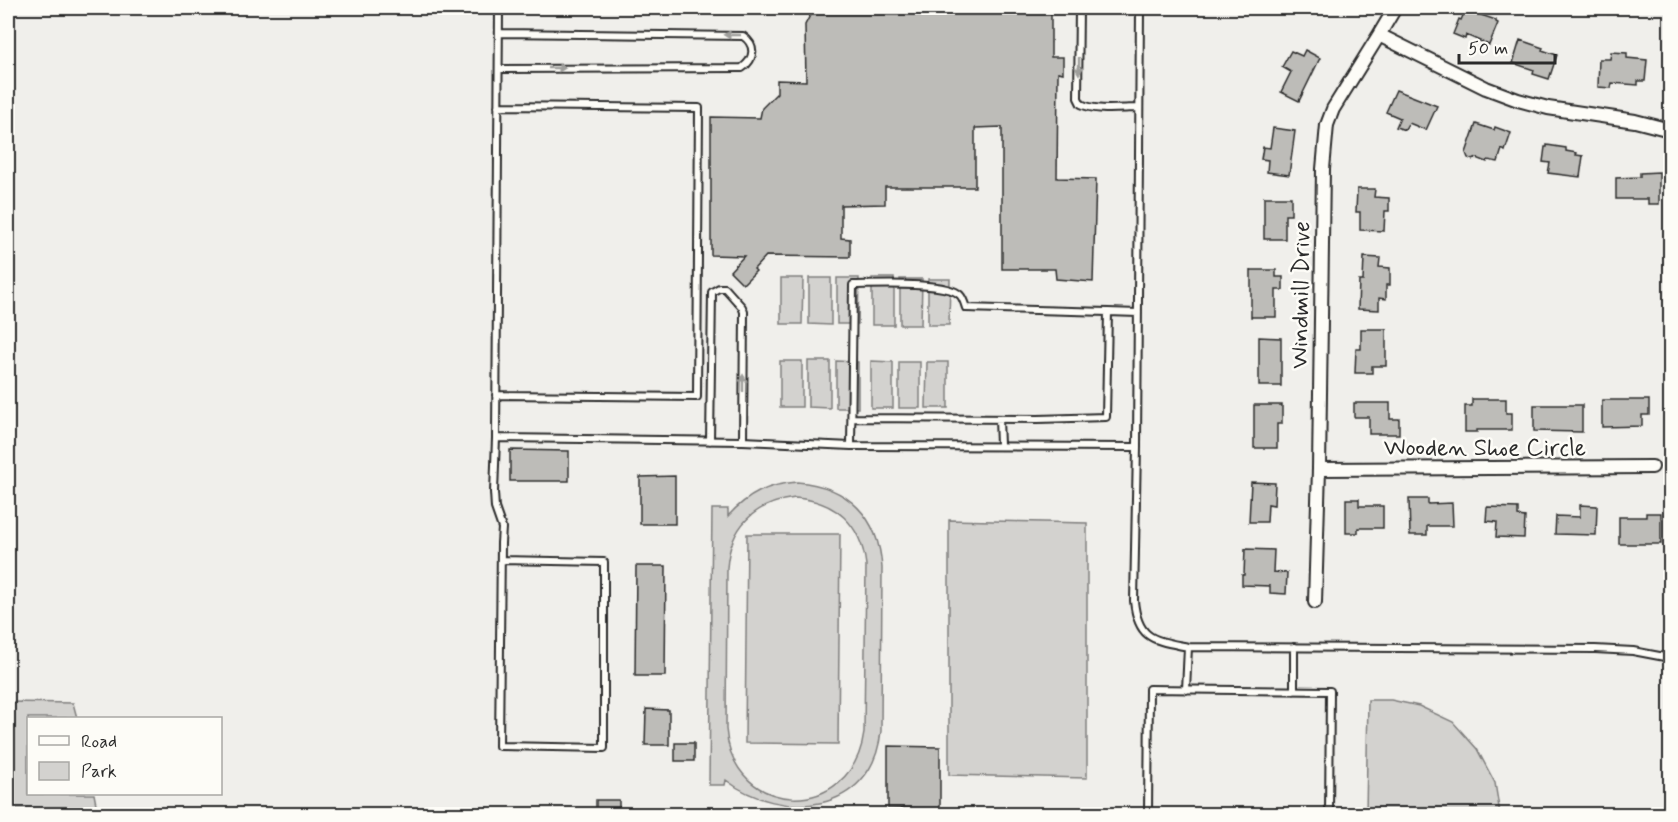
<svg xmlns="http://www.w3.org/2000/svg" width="1678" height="822" viewBox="0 0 1678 822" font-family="Mynerve,sans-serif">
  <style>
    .green { fill: #d3d2cf; stroke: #7f7e7d; stroke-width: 1.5; fill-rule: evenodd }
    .building { fill: #bdbcb8; stroke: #2b2b2b; stroke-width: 1.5 }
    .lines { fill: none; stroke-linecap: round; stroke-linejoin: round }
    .lane-casing { stroke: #2b2b2b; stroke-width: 10 }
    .street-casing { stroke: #2b2b2b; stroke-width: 16 }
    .lane { stroke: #fdfcf7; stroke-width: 6 }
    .street { stroke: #fdfcf7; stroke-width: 12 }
    .oneway { fill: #9e9e9b }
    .labels { text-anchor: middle; stroke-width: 5; stroke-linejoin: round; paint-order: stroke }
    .street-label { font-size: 24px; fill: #2b2b2b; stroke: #fdfcf7 }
  </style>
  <rect width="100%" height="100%" fill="#f0efeb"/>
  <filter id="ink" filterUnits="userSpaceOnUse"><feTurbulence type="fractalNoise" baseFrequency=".0167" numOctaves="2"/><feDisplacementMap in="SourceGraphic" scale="12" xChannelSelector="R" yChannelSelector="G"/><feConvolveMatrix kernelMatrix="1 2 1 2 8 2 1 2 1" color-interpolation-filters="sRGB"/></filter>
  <g filter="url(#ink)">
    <!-- green -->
    <path class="green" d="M 781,278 L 803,278 L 802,324 L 781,324 Z
      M 809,278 L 831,278 L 831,325 L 809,324 Z
      M 837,278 L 859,278 L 858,324 L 837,324 Z
      M 872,278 L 894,278 L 894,325 L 872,325 Z
      M 900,279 L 922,279 L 921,325 L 900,325 Z
      M 928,279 L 950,279 L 949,325 L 928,325 Z
      M 780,361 L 802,361 L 802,407 L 780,407 Z
      M 808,361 L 830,361 L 830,408 L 808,407 Z
      M 836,361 L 858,362 L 858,408 L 836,408 Z
      M 871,361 L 893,362 L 893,408 L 871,408 Z
      M 899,362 L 920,362 L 920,408 L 899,408 Z
      M 927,362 L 948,362 L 948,408 L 926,408 Z
      M 797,482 C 848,486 879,517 882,568 L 881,731 C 873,815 781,822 726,780 L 725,785 L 709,785 L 712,509 L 728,509 L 728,516 C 748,494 769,484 797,482 ZM 795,498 C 836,501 861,524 866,565 L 864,733 C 852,822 733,819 726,729 L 727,568 C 730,527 754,503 795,498 Z
      M 949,520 L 1087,523 L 1087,778 L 949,775 Z
      M 747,534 L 840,534 L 838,744 L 745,743 Z
      M 1368,700 L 1391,700 L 1419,706 L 1453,722 L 1477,749 L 1495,783 L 1500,814 L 1366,814 Z
      M 8,702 L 73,703 L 77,718 L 28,718 L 28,794 L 94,794 L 98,814 L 8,814 Z"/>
    <!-- building -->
    <path class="building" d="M 814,8 L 1051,8 L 1051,57 L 1063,57 L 1063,73 L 1058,72 L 1057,178 L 1096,179 L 1093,282 L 1056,279 L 1055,269 L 1002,269 L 1002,127 L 975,128 L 975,187 L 885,187 L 885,204 L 841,205 L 841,238 L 850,239 L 850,257 L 766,256 L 754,269 L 756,271 L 743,284 L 730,271 L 744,256 L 711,255 L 711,117 L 760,118 L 762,108 L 777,93 L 777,80 L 806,81 L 805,25 Z
      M 1472,8 L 1483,10 L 1481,15 L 1496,20 L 1496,22 L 1498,23 L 1489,45 L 1466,35 L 1465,39 L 1453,34 L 1459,19 L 1461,20 L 1465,11 Z
      M 1520,40 L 1543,48 L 1542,50 L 1557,55 L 1549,79 L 1533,74 L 1534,70 L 1513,63 Z
      M 1305,50 L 1320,58 L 1299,101 L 1281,92 L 1291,72 L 1282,67 L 1291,51 L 1302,56 Z
      M 1611,52 L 1627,53 L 1627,58 L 1647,60 L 1645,81 L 1638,81 L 1638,85 L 1612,83 L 1611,88 L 1598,87 L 1599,59 L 1610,59 Z
      M 1396,90 L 1437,106 L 1426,130 L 1409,123 L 1405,130 L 1396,127 L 1400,118 L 1386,112 Z
      M 1476,124 L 1494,130 L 1495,127 L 1511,133 L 1505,151 L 1502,149 L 1498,162 L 1488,160 L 1487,162 L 1477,158 L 1473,160 L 1468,158 L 1466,153 Z
      M 1273,128 L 1295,131 L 1289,175 L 1267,172 L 1268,160 L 1261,159 L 1263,147 L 1270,148 Z
      M 1547,145 L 1566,148 L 1566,151 L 1577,153 L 1576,155 L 1583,156 L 1580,177 L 1548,173 L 1550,163 L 1543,162 L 1545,147 L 1547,147 Z
      M 1659,172 L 1659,204 L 1648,204 L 1648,199 L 1616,199 L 1616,178 L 1640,177 L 1640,173 Z
      M 1357,189 L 1375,189 L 1374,197 L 1389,198 L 1389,211 L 1385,211 L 1384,231 L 1360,230 L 1360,212 L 1356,212 Z
      M 1264,197 L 1291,197 L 1291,215 L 1285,215 L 1285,239 L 1264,239 Z
      M 1364,257 L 1380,258 L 1379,267 L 1390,268 L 1390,285 L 1386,285 L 1386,299 L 1379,298 L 1379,310 L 1358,309 L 1359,281 L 1363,281 Z
      M 1251,270 L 1276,270 L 1276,277 L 1283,277 L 1283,290 L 1276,290 L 1276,317 L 1251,317 Z
      M 1361,329 L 1386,329 L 1386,366 L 1372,366 L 1372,373 L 1355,373 L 1356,349 L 1361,349 Z
      M 1259,337 L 1281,338 L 1281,386 L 1259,386 Z
      M 1472,399 L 1506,399 L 1506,413 L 1512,413 L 1512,430 L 1477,430 L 1477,432 L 1465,432 L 1465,406 L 1472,406 Z
      M 1602,400 L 1649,400 L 1649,415 L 1642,415 L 1642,426 L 1602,427 Z
      M 1354,403 L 1390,403 L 1390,419 L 1399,419 L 1399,434 L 1369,434 L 1369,417 L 1354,417 Z
      M 1254,405 L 1282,405 L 1282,424 L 1277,424 L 1277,448 L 1254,448 Z
      M 1534,405 L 1582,405 L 1582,432 L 1534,431 Z
      M 510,450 L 569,451 L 569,481 L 510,481 Z
      M 675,476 L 675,524 L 640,524 L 640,477 Z
      M 1251,482 L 1275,483 L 1274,505 L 1268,504 L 1267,522 L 1249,522 Z
      M 1346,499 L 1359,499 L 1359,506 L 1383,506 L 1383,528 L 1358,528 L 1358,533 L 1346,533 Z
      M 1409,499 L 1428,499 L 1428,504 L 1452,503 L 1453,526 L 1427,526 L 1427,535 L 1410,535 Z
      M 1580,505 L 1597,506 L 1596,535 L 1555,534 L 1556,516 L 1580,517 Z
      M 1487,507 L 1518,508 L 1518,516 L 1525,517 L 1524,538 L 1496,537 L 1497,522 L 1486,521 Z
      M 1646,513 L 1661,513 L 1661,544 L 1619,544 L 1619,517 L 1646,517 Z
      M 1245,549 L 1274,550 L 1273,572 L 1287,573 L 1286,594 L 1270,593 L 1270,586 L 1242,585 L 1242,575 L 1244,575 Z
      M 636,566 L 666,566 L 665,676 L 635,676 Z
      M 646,709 L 669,710 L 669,745 L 645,745 Z
      M 675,743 L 694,743 L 694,761 L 675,761 Z
      M 888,746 L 940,747 L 940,809 L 888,808 Z
      M 596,800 L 619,800 L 619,814 L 596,814 Z"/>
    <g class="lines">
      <defs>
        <path id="lane" d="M 499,8 L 496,438 L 743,441 L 851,446 L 1137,447
          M 1079,8 L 1078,98 L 1081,104 C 1098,112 1121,108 1139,108
          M 1140,8 L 1137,447 L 1134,601 C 1138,640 1154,640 1188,647 L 1595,649 L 1633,651 L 1670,658
          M 499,69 L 742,68 C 755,59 756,45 743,36 L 499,33
          M 1108,312 L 1138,313
          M 496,395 L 697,397 L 699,108 L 498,106
          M 999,419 L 1000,445
          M 496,438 L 494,492 L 495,508 L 502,528 L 501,543 L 499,746 L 604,748 L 604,562 L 501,560
          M 710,441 L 712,292 L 719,288 L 725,288 L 742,307 L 744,312 L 743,441
          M 851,446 L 853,285 C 873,285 947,281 960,295 C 963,298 965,305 966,308 L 1108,312 L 1106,417 L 1038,419 L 852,418
          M 1186,690 L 1188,647
          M 1294,691 L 1294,647
          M 1228,814 L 1148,814 L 1149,689 L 1330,691 L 1329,814"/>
        <path id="street" d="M 1379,35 L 1486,88 L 1518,100 L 1548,108 L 1635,121 L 1670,130
          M 1319,469 L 1652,467
          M 1315,602 L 1319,469 L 1323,169 L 1327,125 L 1333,109 L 1379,35 L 1395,8"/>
      </defs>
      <!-- lane casing -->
      <use href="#lane" class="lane-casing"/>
      <!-- street casing -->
      <use href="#street" class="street-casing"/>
      <!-- lane -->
      <use href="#lane" class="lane"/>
      <!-- street -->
      <use href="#street" class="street"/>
    </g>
    <!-- one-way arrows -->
    <defs><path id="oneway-solid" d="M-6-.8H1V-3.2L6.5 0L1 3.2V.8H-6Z" transform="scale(1.5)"/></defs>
    <g class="oneway">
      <use href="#oneway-solid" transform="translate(732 35) rotate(-179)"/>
      <use href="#oneway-solid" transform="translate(1079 66) rotate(90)"/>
      <use href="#oneway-solid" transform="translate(557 68)"/>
      <use href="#oneway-solid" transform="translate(743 383) rotate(-90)"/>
    </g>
  </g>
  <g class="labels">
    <!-- street labels -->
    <g class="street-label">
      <text transform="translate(1300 295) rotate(-89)" y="8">Windmill Drive</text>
      <text x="1485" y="455">Wooden Shoe Circle</text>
    </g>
  </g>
  <!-- margin -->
  <rect width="1678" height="822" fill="none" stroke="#fdfcf7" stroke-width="30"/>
  <rect x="15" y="15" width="1648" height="792" fill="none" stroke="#2b2b2b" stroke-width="2" filter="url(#ink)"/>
  <!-- legend -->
  <rect x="27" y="717" width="195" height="78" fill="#fdfcf7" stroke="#a9a8a5" stroke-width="1.5"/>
  <rect x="39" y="736" width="30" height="9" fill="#fdfcf7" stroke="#a9a8a5" stroke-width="1.5"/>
  <text x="81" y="747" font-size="18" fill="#2b2b2b">Road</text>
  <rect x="39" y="762" width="30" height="18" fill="#d3d2cf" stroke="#a9a8a5" stroke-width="1.5"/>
  <text x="81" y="777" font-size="18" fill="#2b2b2b">Park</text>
  <!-- scale -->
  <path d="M1459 54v9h96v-9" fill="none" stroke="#2b2b2b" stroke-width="3"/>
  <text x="1468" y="54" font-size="18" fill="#2b2b2b" stroke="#fdfcf7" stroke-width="4.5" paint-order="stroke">50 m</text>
</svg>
